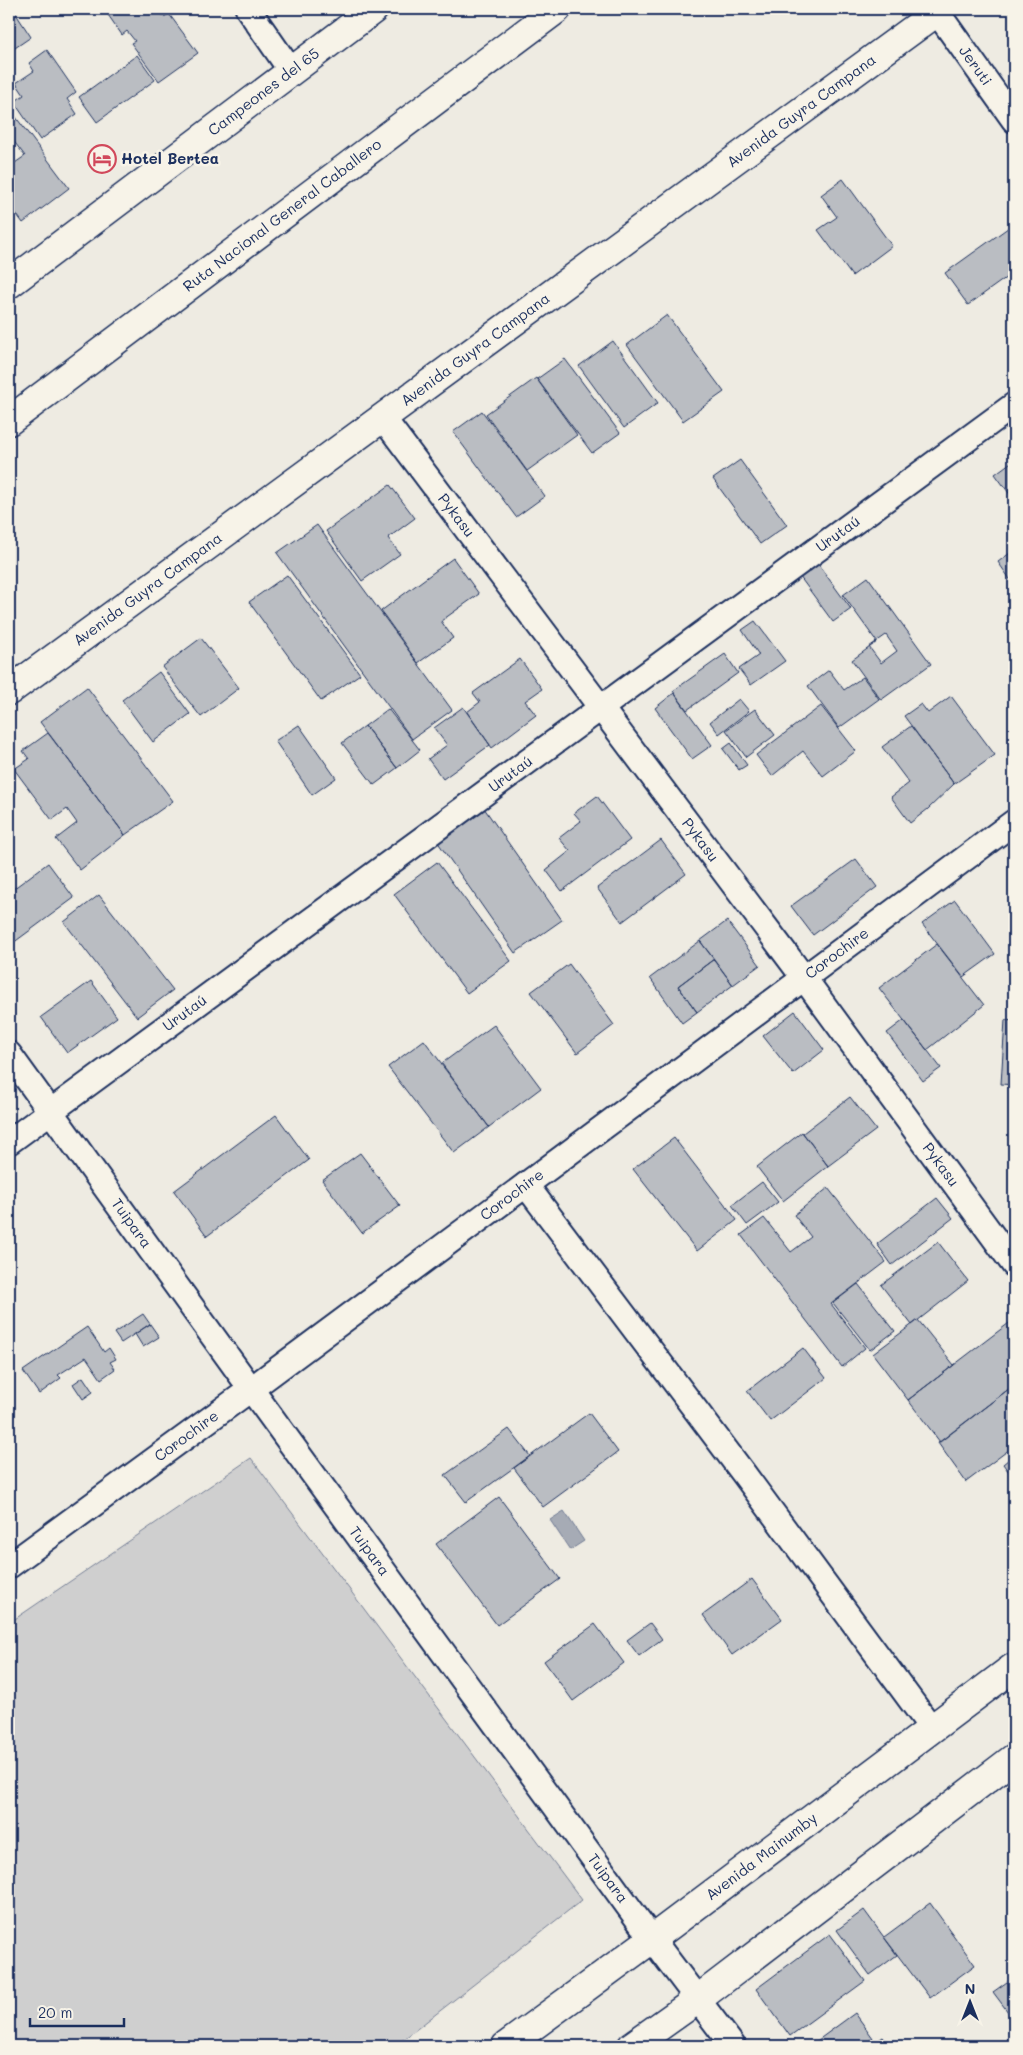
<svg xmlns="http://www.w3.org/2000/svg" width="1023" height="2055" viewBox="0 0 1023 2055" font-family="Mali,sans-serif">
  <style>
    .green { fill: #cfcfcf; stroke: #757f96 }
    .water { fill: #a6abb5; stroke: #6e7992 }
    .building { fill: #babdc2; stroke: #1b2f5e; fill-rule: evenodd }
    .lines { fill: none; stroke-linecap: round; stroke-linejoin: round }
    .street-casing { stroke: #1b2f5e; stroke-width: 28 }
    .secondary-casing { stroke: #1b2f5e; stroke-width: 31 }
    .highway-casing { stroke: #1b2f5e; stroke-width: 31 }
    .street { stroke: #f7f3e8; stroke-width: 24 }
    .secondary { stroke: #f7f3e8; stroke-width: 28 }
    .highway { stroke: #f7f3e8; stroke-width: 28 }
    .labels { text-anchor: middle; stroke-width: 5; stroke-linejoin: round; paint-order: stroke }
    .street-label { font-size: 15px; fill: #1b2f5e; stroke: #f7f3e8 }
    .poi-label { font-size: 15px; font-weight: bold; fill: #1b2f5e; stroke: #f7f3e8; text-anchor: start }
  </style>
  <rect width="100%" height="100%" fill="#eeebe2"/>
  <filter id="ink" filterUnits="userSpaceOnUse"><feTurbulence type="fractalNoise" baseFrequency=".02" numOctaves="2"/><feDisplacementMap in="SourceGraphic" scale="10" xChannelSelector="R" yChannelSelector="G"/><feConvolveMatrix kernelMatrix="1 2 1 2 8 2 1 2 1" color-interpolation-filters="sRGB"/></filter>
  <g filter="url(#ink)">
    <!-- green -->
    <path class="green" d="M 251,1458 L 582,1900 L 395,2046 L 9,2046 L 9,1623 Z"/>
    <!-- water -->
    <path class="water" d="M 564,1511 L 584,1541 L 570,1550 L 550,1520 Z"/>
    <!-- building -->
    <path class="building" d="M 104,9 L 159,9 L 164,17 L 169,14 L 198,53 L 159,81 L 131,43 L 135,41 L 127,31 L 122,35 Z
      M 16,14 L 31,37 L 9,52 L 9,18 Z
      M 47,50 L 76,92 L 67,99 L 77,114 L 40,140 L 14,102 L 24,95 L 16,83 L 34,71 L 29,63 Z
      M 137,55 L 155,80 L 97,122 L 79,97 Z
      M 9,108 L 69,188 L 23,223 L 9,204 L 9,167 L 25,156 L 9,135 Z
      M 843,179 L 892,246 L 852,276 L 818,230 L 837,217 L 821,195 Z
      M 1012,225 L 1014,228 L 1014,272 L 968,305 L 945,273 Z
      M 667,315 L 724,392 L 683,421 L 627,345 Z
      M 613,341 L 658,403 L 624,428 L 579,366 Z
      M 565,359 L 620,433 L 592,453 L 537,379 Z
      M 536,378 L 577,435 L 527,471 L 486,414 Z
      M 482,411 L 545,496 L 516,517 L 453,432 Z
      M 740,460 L 787,525 L 760,544 L 713,479 Z
      M 1014,460 L 1014,500 L 995,474 Z
      M 390,485 L 415,518 L 388,538 L 400,554 L 362,581 L 326,531 Z
      M 317,525 L 452,710 L 412,739 L 277,553 Z
      M 1014,550 L 1014,585 L 998,562 Z
      M 453,558 L 479,594 L 441,621 L 453,638 L 418,663 L 381,611 Z
      M 815,560 L 851,609 L 833,622 L 797,573 Z
      M 287,575 L 360,674 L 321,701 L 249,602 Z
      M 868,577 L 931,664 L 881,700 L 852,660 L 877,642 L 843,595 ZM 886,635 L 897,651 L 881,663 L 869,647 Z
      M 755,621 L 785,661 L 751,685 L 739,669 L 759,655 L 742,630 Z
      M 201,638 L 239,688 L 201,717 L 162,667 Z
      M 725,654 L 738,673 L 687,710 L 673,691 Z
      M 520,659 L 542,689 L 525,701 L 536,715 L 492,748 L 467,712 L 480,702 L 473,693 Z
      M 829,670 L 844,690 L 863,677 L 879,699 L 839,728 L 808,686 Z
      M 159,672 L 190,714 L 153,742 L 122,700 Z
      M 87,687 L 173,801 L 125,835 L 40,722 Z
      M 674,693 L 712,745 L 692,759 L 655,708 Z
      M 951,696 L 995,755 L 954,784 L 904,716 L 921,704 L 928,713 Z
      M 739,699 L 749,711 L 719,734 L 710,722 Z
      M 821,706 L 856,751 L 823,776 L 803,751 L 772,776 L 756,755 Z
      M 463,707 L 490,745 L 443,779 L 428,759 L 447,745 L 434,728 Z
      M 388,709 L 420,750 L 397,768 L 365,726 Z
      M 755,709 L 775,735 L 746,757 L 726,730 Z
      M 299,725 L 336,778 L 312,795 L 275,741 Z
      M 365,726 L 397,768 L 374,785 L 342,743 Z
      M 911,726 L 954,784 L 928,809 L 910,823 L 891,797 L 909,783 L 882,747 Z
      M 48,733 L 125,835 L 80,870 L 56,839 L 77,823 L 67,809 L 52,820 L 14,769 L 29,759 L 23,751 Z
      M 731,743 L 747,765 L 739,770 L 723,749 Z
      M 597,796 L 630,840 L 562,891 L 546,870 L 570,851 L 559,838 L 581,821 L 574,813 Z
      M 484,808 L 562,920 L 515,953 L 437,841 Z
      M 661,840 L 686,874 L 622,922 L 597,888 Z
      M 856,859 L 877,887 L 813,935 L 791,906 Z
      M 437,862 L 511,961 L 467,993 L 394,894 Z
      M 48,863 L 74,898 L 9,946 L 9,892 Z
      M 99,895 L 173,990 L 137,1017 L 64,922 Z
      M 955,900 L 995,954 L 963,977 L 922,924 Z
      M 727,921 L 760,965 L 733,985 L 700,941 Z
      M 700,941 L 714,959 L 678,986 L 697,1012 L 682,1023 L 650,978 Z
      M 937,944 L 984,1005 L 927,1050 L 879,988 Z
      M 714,959 L 733,985 L 697,1012 L 678,986 Z
      M 569,964 L 614,1025 L 577,1053 L 531,992 Z
      M 91,981 L 117,1017 L 67,1053 L 41,1017 Z
      M 795,1011 L 824,1050 L 793,1074 L 763,1036 Z
      M 904,1020 L 941,1068 L 923,1081 L 887,1033 Z
      M 1005,1020 L 1014,1021 L 1014,1085 L 1001,1084 Z
      M 494,1025 L 541,1088 L 489,1127 L 441,1064 Z
      M 424,1040 L 489,1127 L 454,1153 L 388,1067 Z
      M 850,1097 L 876,1130 L 828,1166 L 803,1133 Z
      M 276,1115 L 309,1160 L 207,1236 L 174,1191 Z
      M 802,1132 L 828,1166 L 783,1201 L 757,1167 Z
      M 674,1138 L 737,1220 L 697,1251 L 633,1169 Z
      M 360,1153 L 400,1206 L 362,1233 L 322,1180 Z
      M 762,1182 L 778,1202 L 747,1225 L 732,1205 Z
      M 828,1188 L 886,1262 L 831,1304 L 865,1348 L 842,1367 L 741,1235 L 764,1218 L 791,1252 L 811,1237 L 794,1215 Z
      M 937,1198 L 953,1218 L 892,1265 L 877,1244 Z
      M 938,1242 L 968,1281 L 912,1325 L 881,1285 Z
      M 858,1284 L 895,1331 L 870,1350 L 833,1303 Z
      M 143,1314 L 150,1324 L 121,1343 L 114,1333 Z
      M 918,1320 L 954,1365 L 908,1400 L 873,1354 Z
      M 1013,1320 L 1014,1385 L 940,1442 L 908,1400 Z
      M 150,1324 L 159,1337 L 143,1347 L 135,1334 Z
      M 87,1327 L 104,1352 L 109,1348 L 116,1359 L 110,1362 L 115,1369 L 101,1379 L 86,1357 L 58,1375 L 61,1378 L 39,1394 L 23,1371 Z
      M 803,1348 L 826,1378 L 770,1421 L 747,1391 Z
      M 83,1377 L 93,1392 L 83,1399 L 73,1384 Z
      M 1014,1385 L 1014,1446 L 966,1482 L 938,1443 Z
      M 589,1413 L 618,1452 L 543,1507 L 514,1468 Z
      M 509,1429 L 530,1456 L 466,1502 L 445,1475 Z
      M 1014,1455 L 1014,1479 L 1003,1464 Z
      M 499,1497 L 560,1579 L 497,1625 L 436,1544 Z
      M 752,1579 L 782,1619 L 732,1655 L 703,1615 Z
      M 650,1623 L 662,1639 L 639,1656 L 627,1640 Z
      M 595,1624 L 624,1663 L 573,1701 L 544,1661 Z
      M 930,1903 L 975,1965 L 930,1998 L 884,1937 Z
      M 864,1910 L 897,1955 L 870,1975 L 837,1930 Z
      M 830,1934 L 865,1981 L 790,2036 L 756,1989 Z
      M 1014,1981 L 1014,2020 L 993,1992 L 1007,1982 L 1010,1984 Z
      M 855,2013 L 873,2038 L 861,2046 L 810,2046 Z
      M 883,2037 L 890,2046 L 870,2046 Z
      M 1011,2037 L 1014,2041 L 1014,2046 L 998,2046 Z"/>
    <g class="lines">
      <defs>
        <g id="street">
          <path d="M 248,9 L 291,71"/>
          <path id="s1" d="M 937,12 L 1014,120"/>
          <path id="s2" d="M 383,418 L 804,978 L 1014,1265"/>
          <path id="s3" d="M 9,1054 L 251,1389 L 652,1939 L 733,2046"/>
          <path id="s4" d="M 9,1142 L 1014,405"/>
          <path d="M 526,1185 L 744,1474 L 932,1729"/>
          <path id="s5" d="M 9,1566 L 251,1389 L 1014,822"/>
        </g>
        <g id="secondary">
          <path id="s6" d="M 9,284 L 374,9"/>
          <path id="s7" d="M 9,691 L 941,9"/>
          <path id="s8" d="M 506,2046 L 652,1939 L 1014,1667"/>
          <path d="M 632,2046 L 698,1999 L 1014,1758"/>
        </g>
        <g id="highway">
          <path id="s9" d="M 9,421 L 557,9"/>
        </g>
      </defs>
      <!-- street casing -->
      <use href="#street" class="street-casing"/>
      <!-- secondary casing -->
      <use href="#secondary" class="secondary-casing"/>
      <!-- highway casing -->
      <use href="#highway" class="highway-casing"/>
      <!-- street -->
      <use href="#street" class="street"/>
      <!-- secondary -->
      <use href="#secondary" class="secondary"/>
      <!-- highway -->
      <use href="#highway" class="highway"/>
    </g>
  </g>
  <!-- icons -->
  <defs>
    <symbol id="hotel-ring" viewBox="-11 -11 22 22"><circle r="9.5" fill="#f7f3e8" stroke="#d1495b" stroke-width="1.5"/><path d="M-6-4.5h1.5V1H6V5H4.5V3h-9V5H-6ZM-4 0a1.8 1.8 0 1 1 3.6 0ZM.5 0V-2.5h3Q6-2.5 6 0Z" fill="#d1495b"/></symbol>
  </defs>
  <g fill-rule="evenodd">
    <use href="#hotel-ring" x="86" y="143" width="32" height="32"/>
  </g>
  <g class="labels">
    <!-- street labels -->
    <g class="street-label">
      <text dy="5" stroke="none"><textPath href="#s1" startOffset="66">Jeruti</textPath></text>
      <text dy="5" stroke="none"><textPath href="#s6" startOffset="319">Campeones del 65</textPath></text>
      <text dy="5" stroke="none"><textPath href="#s7" startOffset="982">Avenida Guyra Campana</textPath></text>
      <text dy="5" stroke="none"><textPath href="#s9" startOffset="342">Ruta Nacional General Caballero</textPath></text>
      <text dy="5" stroke="none"><textPath href="#s7" startOffset="578">Avenida Guyra Campana</textPath></text>
      <text dy="5" stroke="none"><textPath href="#s2" startOffset="122">Pykasu</textPath></text>
      <text dy="5" stroke="none"><textPath href="#s4" startOffset="1028">Urutaú</textPath></text>
      <text dy="5" stroke="none"><textPath href="#s7" startOffset="172">Avenida Guyra Campana</textPath></text>
      <text dy="5" stroke="none"><textPath href="#s4" startOffset="622">Urutaú</textPath></text>
      <text dy="5" stroke="none"><textPath href="#s2" startOffset="528">Pykasu</textPath></text>
      <text dy="5" stroke="none"><textPath href="#s5" startOffset="1030">Corochire</textPath></text>
      <text dy="5" stroke="none"><textPath href="#s4" startOffset="218">Urutaú</textPath></text>
      <text dy="5" stroke="none"><textPath href="#s2" startOffset="932">Pykasu</textPath></text>
      <text dy="5" stroke="none"><textPath href="#s5" startOffset="625">Corochire</textPath></text>
      <text dy="5" stroke="none"><textPath href="#s3" startOffset="209">Tuipara</textPath></text>
      <text dy="5" stroke="none"><textPath href="#s5" startOffset="220">Corochire</textPath></text>
      <text dy="5" stroke="none"><textPath href="#s3" startOffset="614">Tuipara</textPath></text>
      <text dy="5" stroke="none"><textPath href="#s8" startOffset="318">Avenida Mainumby</textPath></text>
      <text dy="5" stroke="none"><textPath href="#s3" startOffset="1019">Tuipara</textPath></text>
    </g>
    <!-- poi labels -->
    <g class="poi-label">
      <text x="121" y="164">Hotel Bertea</text>
    </g>
  </g>
  <!-- margin -->
  <rect width="1023" height="2055" fill="none" stroke="#f7f3e8" stroke-width="30"/>
  <rect x="15" y="15" width="993" height="2025" fill="none" stroke="#1b2f5e" stroke-width="2" filter="url(#ink)"/>
  <!-- north arrow -->
  <g transform="translate(970 2002)" stroke="#f7f3e8" stroke-width="4" paint-order="stroke">
  <path d="M0-4L9 19L0 12L-9 19Z" fill="#1b2f5e"/>
  <text y="-8" font-size="14" font-weight="bold" text-anchor="middle" fill="#1b2f5e">N</text>
  </g>
  <!-- scale -->
  <path d="M30 2018v8h94v-8" fill="none" stroke="#1b2f5e" stroke-width="2.5"/>
  <text x="38" y="2018" font-size="15" fill="#1b2f5e" stroke="#f7f3e8" stroke-width="4" paint-order="stroke">20 m</text>
</svg>
